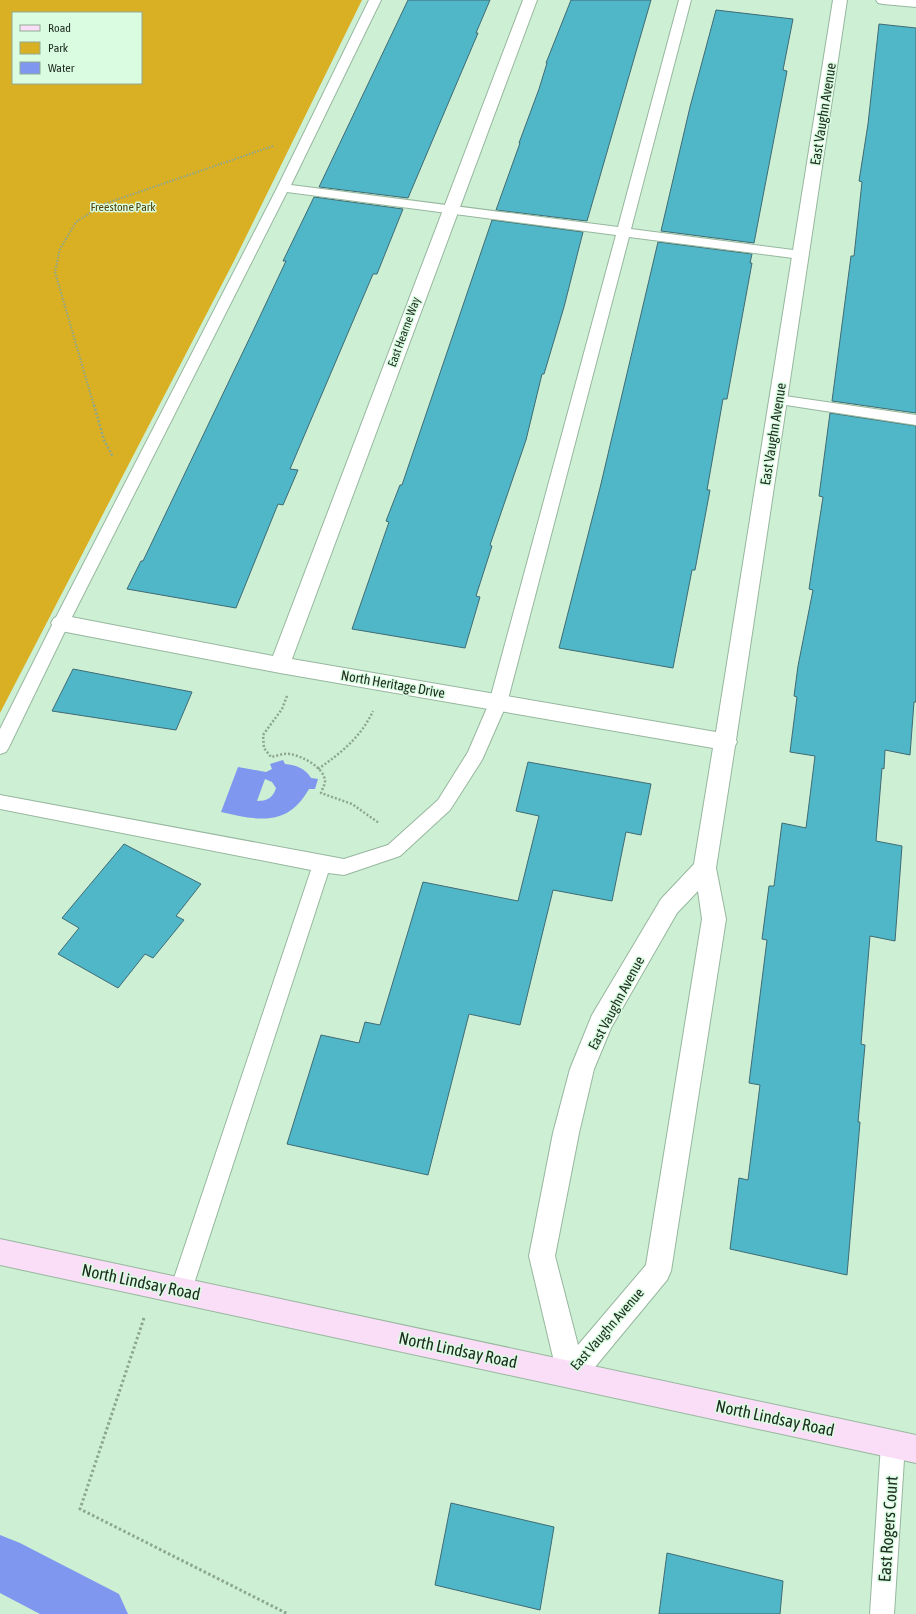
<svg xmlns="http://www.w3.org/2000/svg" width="916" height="1614" viewBox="0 0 916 1614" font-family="'Asap Condensed',sans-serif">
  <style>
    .green { fill: #d9b023; fill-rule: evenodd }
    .water { fill: #7f97ee; fill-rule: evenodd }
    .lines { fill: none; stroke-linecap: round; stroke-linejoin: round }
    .canal { fill: #7f97ee; fill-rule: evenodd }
    .building { fill: #50b7c9; stroke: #3f6b74 }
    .service-casing { stroke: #97b79e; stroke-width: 2 }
    .minor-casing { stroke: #97b79e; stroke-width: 2 }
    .secondary-casing { stroke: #97b79e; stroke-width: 2 }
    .path-far2 { stroke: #8ca691; stroke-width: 2; stroke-dasharray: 1.5 1.5; stroke-linecap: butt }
    .path-far1 { stroke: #8ca691; stroke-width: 2.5; stroke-dasharray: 2 2; stroke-linecap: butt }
    .path { stroke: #8ca691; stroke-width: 3; stroke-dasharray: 2.5 2.5; stroke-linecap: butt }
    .service { fill: #fff; fill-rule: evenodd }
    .minor { fill: #fff; fill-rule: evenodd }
    .secondary { fill: #fadef7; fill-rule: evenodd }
    .labels { text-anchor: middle; stroke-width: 3; stroke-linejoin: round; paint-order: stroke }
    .far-park-label { font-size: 12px; fill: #503e00; stroke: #dafde1 }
    .far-street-label { font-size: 12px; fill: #202d23; stroke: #dafde1 }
    .street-label { font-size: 14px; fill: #202d23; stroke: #dafde1 }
    .near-street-label { font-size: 17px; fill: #202d23; stroke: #dafde1 }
  </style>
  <rect width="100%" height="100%" fill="#cdefd4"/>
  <!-- green -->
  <path class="green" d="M 0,0 L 362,0 L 235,259 L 0,713 ZM 13,13 L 141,13 L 141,83 L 13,83 Z"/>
  <!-- water -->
  <path class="water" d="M 283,760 L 285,764 C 296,765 305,768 311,778 L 318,779 L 315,789 L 309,789 C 287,828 257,820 221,812 L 238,767 L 266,772 L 272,769 L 270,764 ZM 265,779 L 272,782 L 276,788 C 273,798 267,801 257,801 Z"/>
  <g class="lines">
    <!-- canal -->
    <path class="canal" d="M 0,1535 L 20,1543 L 119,1594 L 128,1614 L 40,1614 L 0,1593 Z"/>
  </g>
  <!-- building -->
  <path class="building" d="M 408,0 L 490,0 L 476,33 L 478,33 L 408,198 L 319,187 Z
    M 571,0 L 651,0 L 587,221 L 496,210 L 520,143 L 519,143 L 539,89 L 547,63 L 546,63 Z
    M 716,10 L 793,19 L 783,70 L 787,71 L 754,243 L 661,231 L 690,107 Z
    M 879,24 L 916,28 L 916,413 L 832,401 L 851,256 L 854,256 L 862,182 L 859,181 L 868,124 Z
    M 314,197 L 403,209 L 377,274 L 373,274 L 290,469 L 298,470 L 283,505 L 278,504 L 236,608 L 127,589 L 141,561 L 143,561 L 253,331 L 286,261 L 283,261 Z
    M 492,220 L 583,232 L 564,307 L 544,374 L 542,374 L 526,440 L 490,545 L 492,546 L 476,596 L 480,597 L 465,648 L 352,629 L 389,522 L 386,521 L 400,485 L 402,485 Z
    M 658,242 L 752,254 L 750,263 L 752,263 L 727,399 L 723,399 L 707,490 L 710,490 L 695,570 L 692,570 L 673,668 L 559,648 L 600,488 Z
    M 830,413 L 916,426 L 916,702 L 914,702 L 910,755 L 885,750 L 884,769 L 882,768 L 876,841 L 902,846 L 895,941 L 870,936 L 861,1044 L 865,1045 L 858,1122 L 860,1122 L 847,1275 L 730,1249 L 739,1178 L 748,1180 L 760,1085 L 749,1083 L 767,940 L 762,939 L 769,886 L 774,886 L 782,823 L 806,828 L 815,756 L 790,752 L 797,697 L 794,696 L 798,666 L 813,590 L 809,589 L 823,497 L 819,496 Z
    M 73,669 L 192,692 L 176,730 L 52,711 Z
    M 528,762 L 651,784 L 641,835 L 626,832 L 612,901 L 553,890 L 520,1025 L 469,1014 L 428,1175 L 287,1144 L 321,1035 L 359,1043 L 365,1022 L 380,1025 L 423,882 L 518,901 L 539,816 L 516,811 Z
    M 124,844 L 201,884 L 176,916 L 184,920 L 153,958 L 145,954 L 118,988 L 58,954 L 79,928 L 62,918 Z
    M 451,1503 L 554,1527 L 540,1610 L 435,1585 Z
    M 667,1553 L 783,1581 L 780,1614 L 659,1614 Z"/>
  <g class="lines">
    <defs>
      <path id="service" d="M 369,0 L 381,0 L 291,185 L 618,227 L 679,0 L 691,0 L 631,229 L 801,251 L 806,252 L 808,255 L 806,258 L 801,259 L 629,237 L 507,703 L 482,760 L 450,810 L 400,856 L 344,875 L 328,873 L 192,1290 L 189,1298 L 181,1301 L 173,1298 L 170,1290 L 311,870 L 0,809 L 0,795 L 344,859 L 388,845 L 438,800 L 468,752 L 489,703 L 616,235 L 287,192 L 69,623 L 9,747 L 6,752 L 0,754 L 0,729 L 53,623 L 277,188 Z
        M 778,395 L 916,415 L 916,425 L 773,403 L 771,400 L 773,397 Z
        M 893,1432 L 901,1436 L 905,1444 L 894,1614 L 870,1614 L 881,1444 L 885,1436 Z"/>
      <path id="minor" d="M 523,0 L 537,0 L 292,659 L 716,732 L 833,0 L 847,0 L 736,740 L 737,742 L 735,746 L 716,868 L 726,919 L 671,1271 L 667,1280 L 581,1384 L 571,1388 L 561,1384 L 557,1374 L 529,1256 L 553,1133 L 570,1069 L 592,1015 L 661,899 L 694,864 L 713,748 L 280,673 L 61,631 L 54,628 L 51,623 L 54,618 L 61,615 L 273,656 ZM 698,891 L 702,919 L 646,1265 L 578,1345 L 555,1256 L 579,1133 L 594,1069 L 611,1028 L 677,913 Z
        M 876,0 L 916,0 L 916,7 L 883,4 L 878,3 Z"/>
      <path id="secondary" d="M 0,1239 L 916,1435 L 916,1463 L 0,1265 Z"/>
    </defs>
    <!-- service casing -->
    <use href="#service" class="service-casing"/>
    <!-- minor casing -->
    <use href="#minor" class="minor-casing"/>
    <!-- secondary casing -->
    <use href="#secondary" class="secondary-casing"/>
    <!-- path-far2 -->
    <path class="path-far2" d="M 94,406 L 55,272 L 60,249 L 76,222 L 104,204 L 273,146"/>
    <!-- path-far1 -->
    <path class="path-far1" d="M 94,405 L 104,440 L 113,457
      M 287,696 L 282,709 L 263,735 L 264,748 L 271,757 C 277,756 283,753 290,754 C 302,756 324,767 325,781 C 325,785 322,789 321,793 L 352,804 L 379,823
      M 318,769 C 341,753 361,737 373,711"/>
    <!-- path -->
    <path class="path" d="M 144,1318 L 80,1509 L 288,1614"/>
    <!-- service -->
    <use href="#service" class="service"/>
    <!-- minor -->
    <use href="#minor" class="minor"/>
    <!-- secondary -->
    <use href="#secondary" class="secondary"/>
  </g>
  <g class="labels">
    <!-- far-park labels -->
    <g class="far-park-label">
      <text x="123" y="211">Freestone Park</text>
    </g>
    <!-- far-street labels -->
    <g class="far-street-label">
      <text transform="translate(404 332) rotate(-70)" y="4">East Hearne Way</text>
    </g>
    <!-- street labels -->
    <g class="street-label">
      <text transform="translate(823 114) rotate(-81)" y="5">East Vaughn Avenue</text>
      <text transform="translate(773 434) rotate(-81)" y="5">East Vaughn Avenue</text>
      <text transform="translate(393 684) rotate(10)" y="5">North Heritage Drive</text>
      <text transform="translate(616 1003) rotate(-62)" y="5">East Vaughn Avenue</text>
      <text transform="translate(607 1329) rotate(-49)" y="5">East Vaughn Avenue</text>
    </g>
    <!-- near-street labels -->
    <g class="near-street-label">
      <text transform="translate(141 1282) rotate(12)" y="6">North Lindsay Road</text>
      <text transform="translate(458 1350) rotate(12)" y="6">North Lindsay Road</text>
      <text transform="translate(775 1418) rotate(12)" y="6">North Lindsay Road</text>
      <text transform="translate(888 1529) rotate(-86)" y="6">East Rogers Court</text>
    </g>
  </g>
  <!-- legend -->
  <rect x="12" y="12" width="130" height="72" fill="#dafde1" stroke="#90aa95"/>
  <rect x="20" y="25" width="20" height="6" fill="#fadef7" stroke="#90aa95"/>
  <text x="48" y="32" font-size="12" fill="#202d23">Road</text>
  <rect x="20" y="42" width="20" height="12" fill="#d9b023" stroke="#90aa95"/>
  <text x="48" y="52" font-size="12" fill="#202d23">Park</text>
  <rect x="20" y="62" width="20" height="12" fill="#7f97ee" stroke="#90aa95"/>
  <text x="48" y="72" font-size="12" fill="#202d23">Water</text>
</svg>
